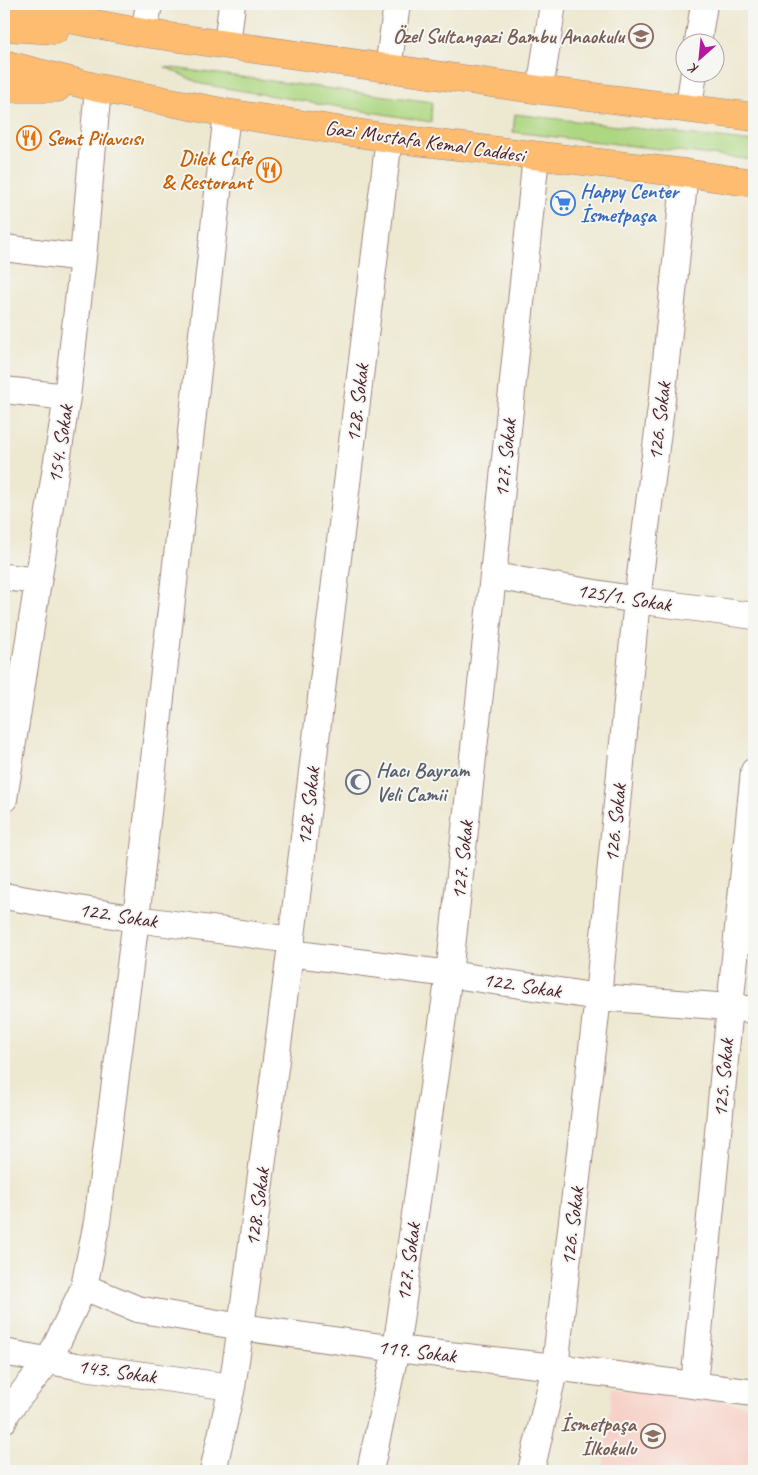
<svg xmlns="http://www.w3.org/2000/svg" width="758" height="1475" viewBox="0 0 758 1475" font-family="Caveat,sans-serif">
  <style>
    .built { fill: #f7d1c8 }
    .green { fill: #aed782; stroke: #7c7b56 }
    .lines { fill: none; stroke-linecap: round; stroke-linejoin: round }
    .minor-casing { stroke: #9c847e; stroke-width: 28 }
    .major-casing { stroke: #9c847e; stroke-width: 29 }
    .minor { stroke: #fff; stroke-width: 26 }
    .major { stroke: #febc70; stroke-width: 28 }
    .labels { text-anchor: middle; stroke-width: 4; stroke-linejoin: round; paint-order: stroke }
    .education-label { font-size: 21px; font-weight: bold; fill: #785e54; stroke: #f6f6f2; text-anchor: end }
    .food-label { font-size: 21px; font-weight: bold; fill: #c56008; stroke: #f6f6f2; text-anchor: start }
    .street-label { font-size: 21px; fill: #4a1f2b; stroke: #f6f6f2 }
    .shop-label { font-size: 21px; font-weight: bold; fill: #366cbe; stroke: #f6f6f2; text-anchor: start }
    .worship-label { font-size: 21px; font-weight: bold; fill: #5b616d; stroke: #f6f6f2; text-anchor: start }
  </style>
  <rect width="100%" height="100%" fill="#f6f6f2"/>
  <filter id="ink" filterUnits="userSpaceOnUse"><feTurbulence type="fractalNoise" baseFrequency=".02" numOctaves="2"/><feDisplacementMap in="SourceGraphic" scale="10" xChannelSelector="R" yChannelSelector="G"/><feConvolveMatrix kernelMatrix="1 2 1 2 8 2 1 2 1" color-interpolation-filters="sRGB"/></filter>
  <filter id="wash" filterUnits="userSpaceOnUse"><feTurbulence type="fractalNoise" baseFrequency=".0096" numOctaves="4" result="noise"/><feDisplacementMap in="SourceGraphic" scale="20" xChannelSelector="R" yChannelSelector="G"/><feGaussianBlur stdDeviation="1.12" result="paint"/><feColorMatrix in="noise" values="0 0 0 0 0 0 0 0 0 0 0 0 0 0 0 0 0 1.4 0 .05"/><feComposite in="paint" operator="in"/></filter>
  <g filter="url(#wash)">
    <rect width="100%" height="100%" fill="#ede8d0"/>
    <!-- built -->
    <path class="built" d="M 612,1388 L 754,1406 L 754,1471 L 603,1471 Z"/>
    <!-- green -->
    <path class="green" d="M 165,67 L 432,102 L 431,122 L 201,84 Z
      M 515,114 L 754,142 L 754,160 L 513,132 Z"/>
  </g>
  <g filter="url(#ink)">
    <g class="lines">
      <defs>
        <path id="minor" d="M 144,33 L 149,4
          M 698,42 L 704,4
          M 227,45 L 232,4
          M 388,68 L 397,4
          M 540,90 L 553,4
          M 689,107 L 694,72
          M 4,248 L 83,258
          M 4,390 L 67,397
          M 493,576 L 637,600 L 754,616
          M 4,577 L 38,581
          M 4,799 L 67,397 L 83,258 L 98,88
          M 4,896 L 136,919 L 292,940
          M 290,953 L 449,974 L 598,997 L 730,1007 L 754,1010
          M 84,1287 L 137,1309 L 241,1327 L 396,1349 L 555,1367 L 754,1393
          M 4,1352 L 76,1366 L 232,1387
          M 694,1385 L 730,1007 L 754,771
          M 4,1420 L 7,1412 L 49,1360 L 84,1287 L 97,1222 L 136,919 L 227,113
          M 213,1471 L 232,1387 L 241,1327 L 290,953 L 389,138
          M 370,1471 L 396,1349 L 449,974 L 493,576 L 536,156
          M 531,1471 L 555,1367 L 598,997 L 637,600 L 663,391 L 685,173"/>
        <path id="major" d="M 4,7 L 144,33 L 227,45 L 540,90 L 754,117
          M 4,27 L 55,30
          M 4,64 L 98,88 L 227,113 L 389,138 L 685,173 L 754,183
          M 4,88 L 57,88"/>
      </defs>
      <!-- minor casing -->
      <use href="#minor" class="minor-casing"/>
      <!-- major casing -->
      <use href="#major" class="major-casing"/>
      <!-- minor -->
      <use href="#minor" class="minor"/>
      <!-- major -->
      <use href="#major" class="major"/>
    </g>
  </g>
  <!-- icons -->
  <defs>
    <symbol id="school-ring" viewBox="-11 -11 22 22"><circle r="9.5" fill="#f6f6f2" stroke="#8d6e63" stroke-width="1.5"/><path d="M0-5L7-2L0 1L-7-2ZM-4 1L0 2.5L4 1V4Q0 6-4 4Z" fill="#8d6e63"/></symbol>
    <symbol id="restaurant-ring" viewBox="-11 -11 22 22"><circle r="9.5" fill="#f6f6f2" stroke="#e8710a" stroke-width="1.5"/><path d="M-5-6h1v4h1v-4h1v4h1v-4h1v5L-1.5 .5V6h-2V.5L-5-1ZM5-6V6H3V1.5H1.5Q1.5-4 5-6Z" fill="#e8710a"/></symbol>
    <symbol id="supermarket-ring" viewBox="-11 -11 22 22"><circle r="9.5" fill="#f6f6f2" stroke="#3f7fe0" stroke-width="1.5"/><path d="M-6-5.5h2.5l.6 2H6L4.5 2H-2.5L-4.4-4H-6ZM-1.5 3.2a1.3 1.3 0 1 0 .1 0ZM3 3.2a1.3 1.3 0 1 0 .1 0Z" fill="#3f7fe0"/></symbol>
    <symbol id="mosque-ring" viewBox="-11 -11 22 22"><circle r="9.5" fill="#f6f6f2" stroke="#6b7280" stroke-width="1.5"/><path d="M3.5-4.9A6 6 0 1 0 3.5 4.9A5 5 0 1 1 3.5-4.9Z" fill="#6b7280"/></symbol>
  </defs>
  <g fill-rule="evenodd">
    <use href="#school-ring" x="627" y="22" width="28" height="28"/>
    <use href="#restaurant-ring" x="15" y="124" width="28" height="28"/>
    <use href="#restaurant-ring" x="255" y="156" width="28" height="28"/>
    <use href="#supermarket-ring" x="549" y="189" width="28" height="28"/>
    <use href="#mosque-ring" x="344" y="768" width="28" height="28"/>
    <use href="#school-ring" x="639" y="1422" width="28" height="28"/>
  </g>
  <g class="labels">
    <!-- education labels -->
    <g class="education-label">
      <text x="624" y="43">Özel Sultangazi Bambu Anaokulu</text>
      <text x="636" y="1431">İsmetpaşa<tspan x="636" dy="24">İlkokulu</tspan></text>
    </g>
    <!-- food labels -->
    <g class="food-label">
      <text x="46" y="145">Semt Pilavcısı</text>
      <text x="252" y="165" text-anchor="end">Dilek Cafe<tspan x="252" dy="24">&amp; Restorant</tspan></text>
    </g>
    <!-- street labels -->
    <g class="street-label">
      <text transform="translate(425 141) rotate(8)" y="7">Gazi Mustafa Kemal Caddesi</text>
      <text transform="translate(357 403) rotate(-83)" y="7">128. Sokak</text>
      <text transform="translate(659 421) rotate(-83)" y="7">126. Sokak</text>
      <text transform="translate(60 444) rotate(-81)" y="7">154. Sokak</text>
      <text transform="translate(505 458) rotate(-84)" y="7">127. Sokak</text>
      <text transform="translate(624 597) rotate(9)" y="7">125/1. Sokak</text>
      <text transform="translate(308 806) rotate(-83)" y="7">128. Sokak</text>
      <text transform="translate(615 823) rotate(-84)" y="7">126. Sokak</text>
      <text transform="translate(462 860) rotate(-84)" y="7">127. Sokak</text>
      <text transform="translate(118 915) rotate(9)" y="7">122. Sokak</text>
      <text transform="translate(522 985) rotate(9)" y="7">122. Sokak</text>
      <text transform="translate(723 1078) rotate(-85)" y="7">125. Sokak</text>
      <text transform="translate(257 1207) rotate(-82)" y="7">128. Sokak</text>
      <text transform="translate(572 1226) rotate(-83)" y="7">126. Sokak</text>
      <text transform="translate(408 1262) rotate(-82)" y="7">127. Sokak</text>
      <text transform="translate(417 1351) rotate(7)" y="7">119. Sokak</text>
      <text transform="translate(117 1371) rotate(8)" y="7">143. Sokak</text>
    </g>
    <!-- shop labels -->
    <g class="shop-label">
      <text x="580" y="198">Happy Center<tspan x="580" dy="24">İsmetpaşa</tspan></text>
    </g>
    <!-- worship labels -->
    <g class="worship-label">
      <text x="376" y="777">Hacı Bayram<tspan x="376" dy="24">Veli Camii</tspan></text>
    </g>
  </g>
  <!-- margin -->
  <rect width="758" height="1475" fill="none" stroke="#f6f6f2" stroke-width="20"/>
  <!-- north arrow -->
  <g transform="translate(700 58) rotate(207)"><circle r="24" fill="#f6f6f2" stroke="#b1a0a2"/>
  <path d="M0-4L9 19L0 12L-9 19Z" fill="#b5179e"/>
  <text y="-8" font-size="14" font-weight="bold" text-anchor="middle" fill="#4a1f2b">K</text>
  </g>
</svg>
